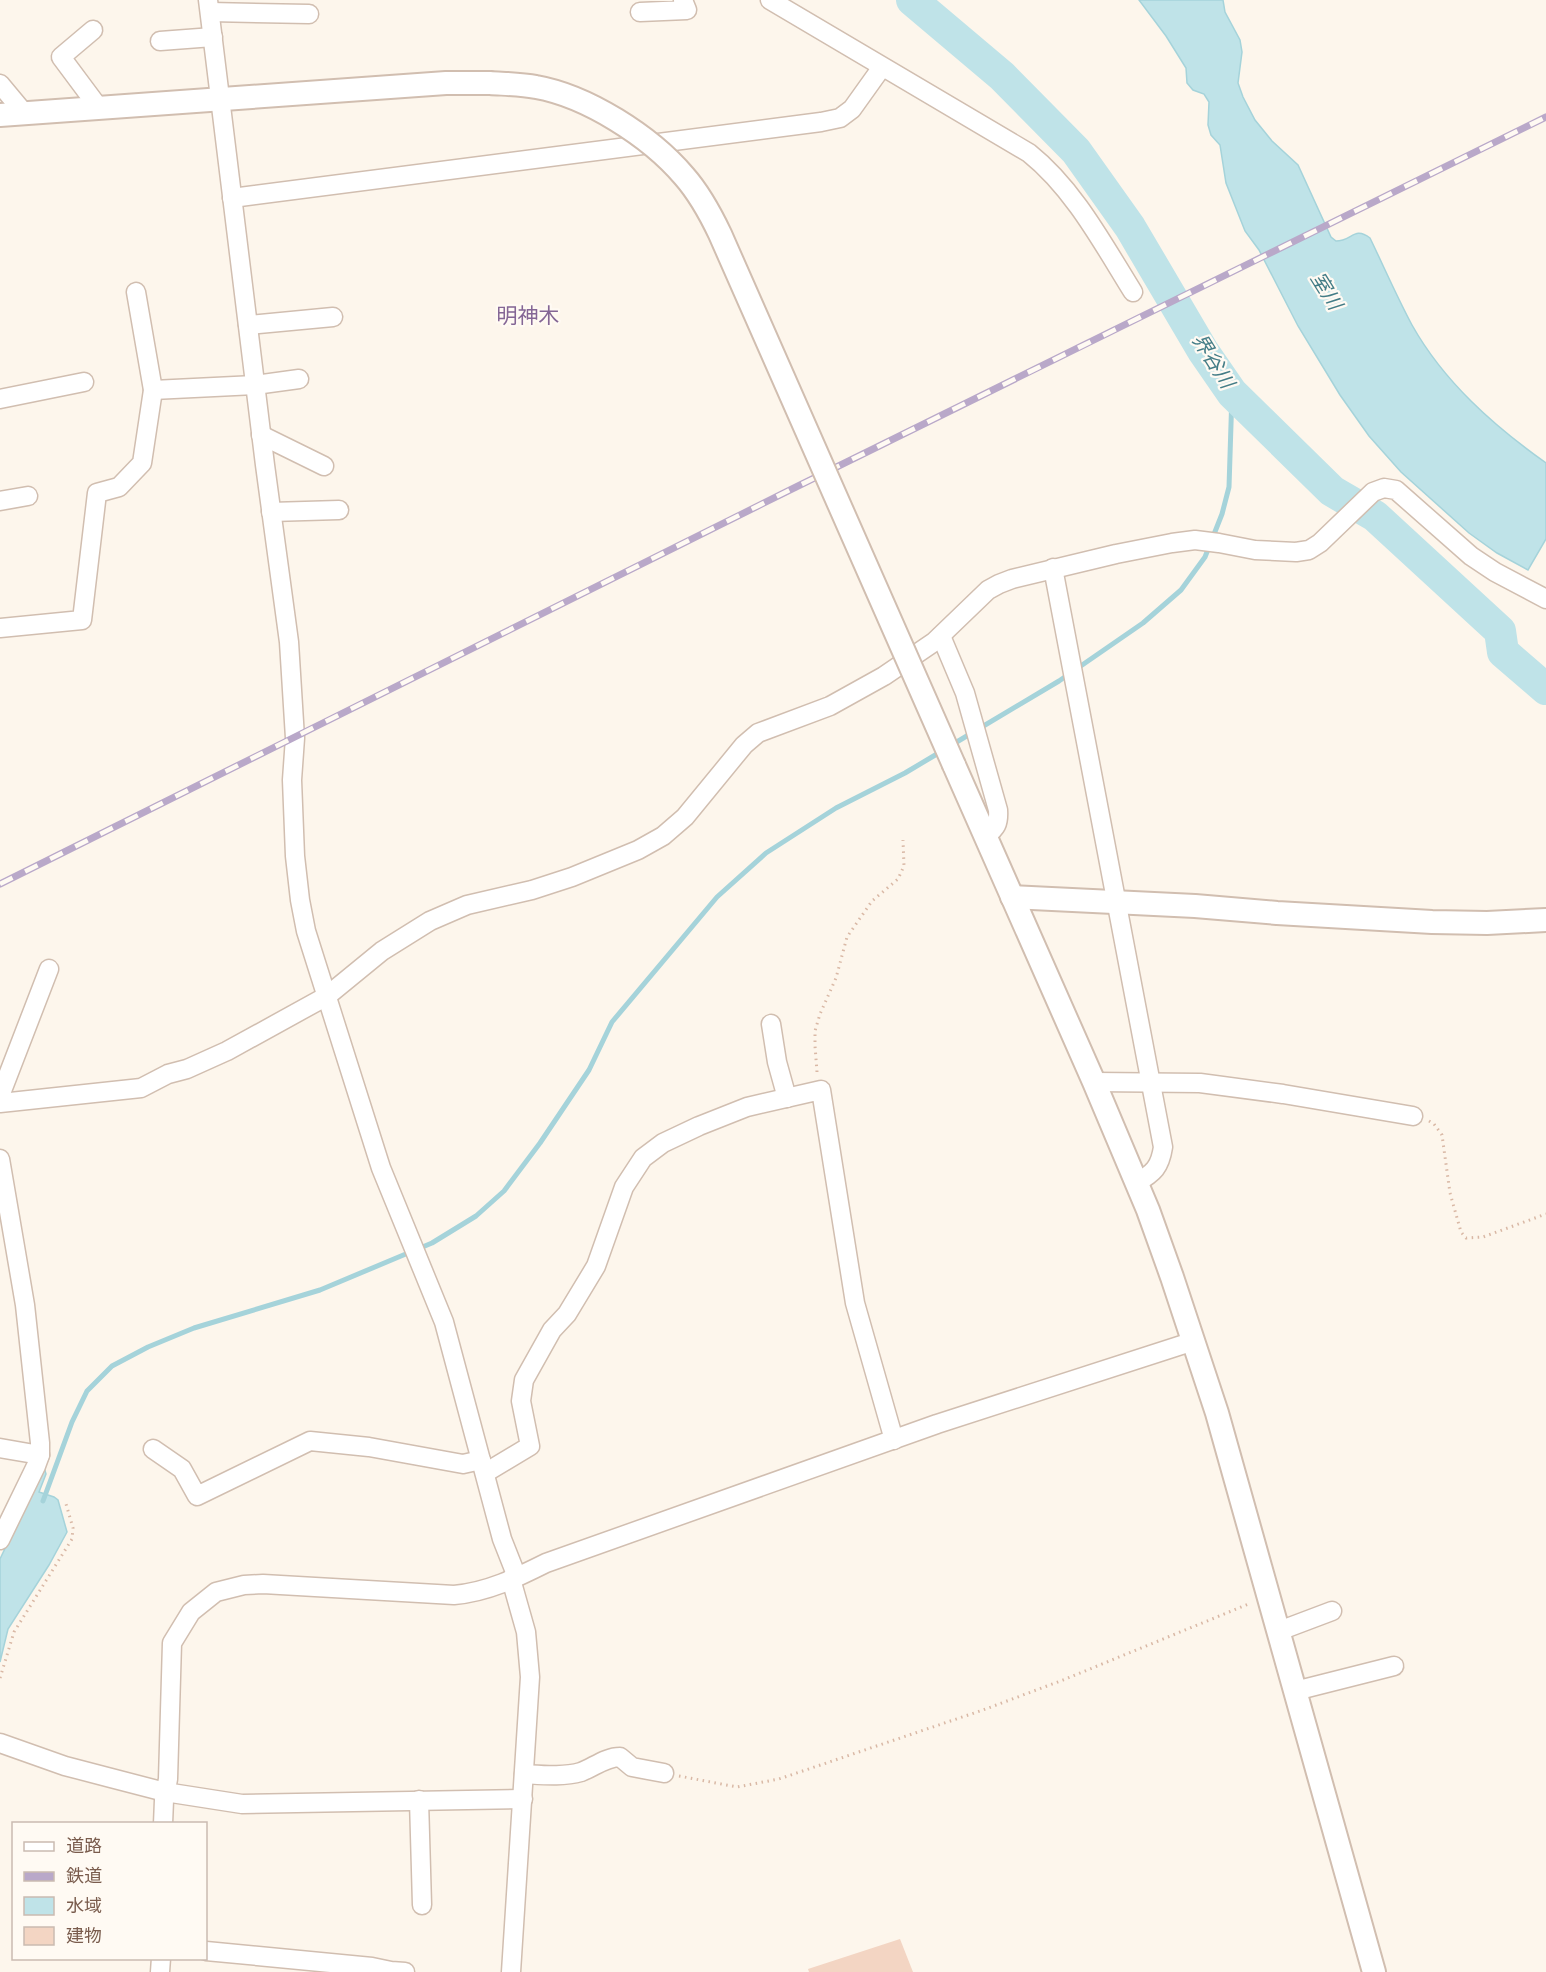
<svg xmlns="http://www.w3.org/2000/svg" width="1546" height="1972" font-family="Signika,'Noto Sans JP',sans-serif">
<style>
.water{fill:#bfe3e8;stroke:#a5d3da;stroke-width:1.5}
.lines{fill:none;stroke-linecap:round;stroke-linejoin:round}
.stream{stroke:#a5d3da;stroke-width:5}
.river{stroke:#bfe3e8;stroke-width:32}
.building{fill:#f3d5c3}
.minor-casing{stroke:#d1beb0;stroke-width:21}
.tertiary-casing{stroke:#d1beb0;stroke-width:26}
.path{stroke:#d9b8a5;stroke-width:3;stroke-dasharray:1.5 4.5;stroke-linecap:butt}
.minor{stroke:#fff;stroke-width:18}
.tertiary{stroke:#fff;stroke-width:22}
.rail-casing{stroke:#b9a8c9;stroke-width:7}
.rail{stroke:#fffaf3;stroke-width:4.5;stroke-dasharray:14;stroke-linecap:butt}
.tertiary-bridge-casing{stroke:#d1beb0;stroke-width:26;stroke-linecap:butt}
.tertiary-bridge{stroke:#fff;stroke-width:22}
.labels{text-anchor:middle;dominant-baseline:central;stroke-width:4.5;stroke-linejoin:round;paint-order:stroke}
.water-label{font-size:20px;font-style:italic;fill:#437c86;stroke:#fffaf3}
.quarter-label{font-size:21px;fill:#846695;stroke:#fffaf3}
</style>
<rect width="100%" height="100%" fill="#fdf6ec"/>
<g class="water">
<path d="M1139,0H1223L1225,12L1240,40L1242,52L1238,83L1243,97L1255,120L1272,141L1298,165L1331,237L1336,241C1352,241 1354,226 1370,238C1384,267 1397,297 1412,325C1444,382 1494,426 1546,463V539L1528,570L1497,553L1469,533L1401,472L1369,436L1340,395L1298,326L1259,250L1245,231L1226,183L1220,145L1211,135L1208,125L1209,102L1204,94L1193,90L1187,83L1186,68L1166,36Z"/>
<path d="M44,1467L46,1474L39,1492L54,1497L58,1500L67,1532L49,1565L8,1629L0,1662V1559Z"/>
</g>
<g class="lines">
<g class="stream">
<path d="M950,746L1059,681L1143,623L1181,590L1205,557L1222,514L1229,487L1232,393"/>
<path d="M43,1501L72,1422L87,1391L112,1366L148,1347L194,1328L320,1290L401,1256L432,1243L476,1216L504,1191L540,1143L589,1070L612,1022L717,897L766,853L836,808L905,773L942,751"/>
</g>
<path class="river" d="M912,0L1002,76L1076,151L1130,227L1203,351L1232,393L1332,491L1375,516L1500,631L1503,652L1546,689"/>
</g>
<path class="building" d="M900,1939L913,1972H809L808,1969Z"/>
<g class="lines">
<defs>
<g id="minor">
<path d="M208,0L265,465L289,642L295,738L292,780L295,856L300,900L306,931L381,1168L444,1322L502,1539L517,1577"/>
<path d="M770,0L1029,153C1074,189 1103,244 1133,292"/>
<path d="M210,12L309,14"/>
<path d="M640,12L687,10L683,0"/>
<path d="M93,30L61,57L99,108"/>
<path d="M160,41L213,37"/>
<path d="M0,84L25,114"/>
<path d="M232,198L821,122L840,118L852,109L882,67"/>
<path d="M248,325L333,317"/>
<path d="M153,390L255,385L299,379"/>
<path d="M0,399L84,382"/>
<path d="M261,435L324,466"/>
<path d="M0,501L28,496"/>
<path d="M271,512L339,510"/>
<path d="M1053,568L1163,1147C1160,1167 1154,1173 1136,1183"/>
<path d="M0,628L82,620L97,493L119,487L142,463L153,390L136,292"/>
<path d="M941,636L965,693L998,810C999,824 996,828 986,836"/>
<path d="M771,1024L777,1062L787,1098"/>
<path d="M1094,1082L1200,1083L1283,1094L1413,1116"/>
<path d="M0,1096L49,969"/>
<path d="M0,1103L141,1088L168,1074L187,1069L227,1051L327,996L382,951L430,921L467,905L532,890L572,877L638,850L663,836L685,817L744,745L758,733L830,706L884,676L934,642L988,590L999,584L1012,579L1116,554L1172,543L1195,540L1219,543L1255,550L1296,552L1309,550L1320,543L1373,492L1384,488L1396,490L1471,556L1495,572L1546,599"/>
<path d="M0,1159L25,1305L40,1443V1455L36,1466L0,1540"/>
<path d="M0,1448L40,1455"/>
<path d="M153,1449L182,1469L197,1496L310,1441L369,1447L463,1464L481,1460"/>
<path d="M485,1473L530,1446L521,1401L524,1380L552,1330L567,1314L596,1266L624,1187L643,1158L663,1143L699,1126L747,1107L821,1090L855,1303L894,1440"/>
<path d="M1279,1631L1332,1611"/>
<path d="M1295,1691L1394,1666"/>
<path d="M0,1743L65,1766L111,1778L165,1792L242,1804L523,1799"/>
<path d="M524,1774C543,1775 563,1777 581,1772C594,1767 606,1757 620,1757L632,1767L664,1773"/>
<path d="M419,1800L422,1905"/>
<path d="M163,1824L164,1800L168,1779L172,1643L191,1612L216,1592L244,1585L263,1584L454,1595C488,1592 516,1578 546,1563L937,1424L1194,1341"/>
<path d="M206,1951L372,1967L391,1971L405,1972"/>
<path d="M160,1972L161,1958"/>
<path d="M511,1972L530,1677L526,1632L511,1579"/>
</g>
<g id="tertiary">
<path d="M0,115L446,83H490"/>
<path d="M954,765L1094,1082L1148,1210L1172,1277L1217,1413L1374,1972"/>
<path d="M1012,897L1195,906L1277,913L1432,922L1487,923L1546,920"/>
</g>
</defs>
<use href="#minor" class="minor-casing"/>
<use href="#tertiary" class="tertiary-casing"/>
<g class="path">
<path d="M817,1072L815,1046V1031L820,1014L836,978L847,937L872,901L898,879L904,866L903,840"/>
<path d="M1429,1121L1434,1124L1442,1135L1450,1193L1461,1232L1466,1238L1483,1237L1546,1214"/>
<path d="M0,1678L14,1632L72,1539L73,1528L66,1504"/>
<path d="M679,1776L737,1787L779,1779L983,1710L1063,1680L1251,1603"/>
</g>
<use href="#minor" class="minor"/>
<use href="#tertiary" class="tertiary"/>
<defs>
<path id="rail" d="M0,884L796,487L1546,117"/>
</defs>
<use href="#rail" class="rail-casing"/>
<use href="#rail" class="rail"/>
<defs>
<path id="tertiary-bridge" d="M490,83C505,84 521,84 536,87C587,96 650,136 684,176C699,193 710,213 720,234L954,765"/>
</defs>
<use href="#tertiary-bridge" class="tertiary-bridge-casing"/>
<use href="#tertiary-bridge" class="tertiary-bridge"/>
</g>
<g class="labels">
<g class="water-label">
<text transform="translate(1326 291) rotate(58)">室川</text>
<text transform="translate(1213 361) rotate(58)">界谷川</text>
</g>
<g class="quarter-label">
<text x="528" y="316">明神木</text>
</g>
</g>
<rect x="12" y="1822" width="195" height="138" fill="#fffaf3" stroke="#cabbb1" stroke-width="1.5"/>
<rect x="24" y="1842" width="30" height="9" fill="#ffffff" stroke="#cabbb1" stroke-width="1.5"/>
<text x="66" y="1852" font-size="18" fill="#7a5c4d">道路</text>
<rect x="24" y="1872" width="30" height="9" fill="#b9a8c9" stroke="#cabbb1" stroke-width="1.5"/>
<text x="66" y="1882" font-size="18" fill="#7a5c4d">鉄道</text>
<rect x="24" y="1897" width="30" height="18" fill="#bfe3e8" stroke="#cabbb1" stroke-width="1.5"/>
<text x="66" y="1912" font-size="18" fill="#7a5c4d">水域</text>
<rect x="24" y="1927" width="30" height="18" fill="#f3d5c3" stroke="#cabbb1" stroke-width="1.5"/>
<text x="66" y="1942" font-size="18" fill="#7a5c4d">建物</text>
</svg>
